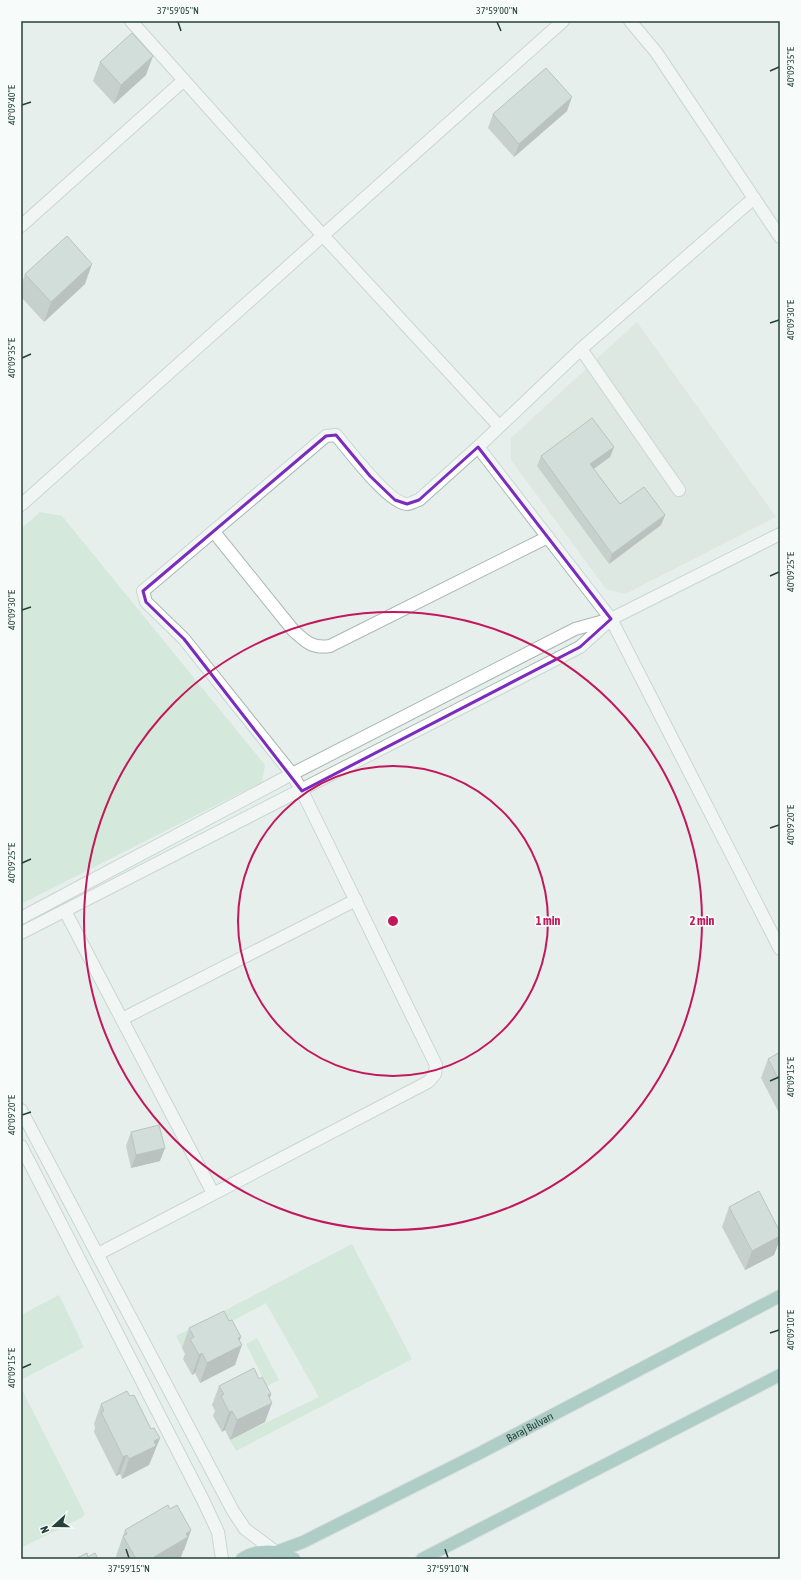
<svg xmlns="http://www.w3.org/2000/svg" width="801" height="1580" font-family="'Asap Condensed',sans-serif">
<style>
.built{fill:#d4dfda}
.green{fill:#bfe0c8}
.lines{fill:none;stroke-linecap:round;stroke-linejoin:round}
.minor-casing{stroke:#a8b8b2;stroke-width:14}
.major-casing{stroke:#c2cac8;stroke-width:14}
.minor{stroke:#fff;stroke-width:12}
.major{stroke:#6aa596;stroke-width:12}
.wall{fill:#a1aea9}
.shaded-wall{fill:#838d89}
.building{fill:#bbcac4;stroke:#838d89}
.marked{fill:none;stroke:#7b2cbf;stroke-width:3;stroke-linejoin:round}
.ticks{fill:none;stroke:#24423a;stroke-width:1.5}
.ring{fill:none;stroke:#c2185b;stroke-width:2}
.labels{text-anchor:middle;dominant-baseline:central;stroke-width:3.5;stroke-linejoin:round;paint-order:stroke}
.street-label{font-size:11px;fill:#24423a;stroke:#f7fbf9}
.centre{fill:#c2185b;stroke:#f7fbf9;stroke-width:2}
.ring-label{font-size:12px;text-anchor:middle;font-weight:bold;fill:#c2185b;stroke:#f7fbf9;stroke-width:3.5;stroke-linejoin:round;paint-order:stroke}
.neatline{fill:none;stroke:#24423a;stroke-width:1.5}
.ticks-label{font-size:10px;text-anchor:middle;fill:#24423a}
</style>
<rect width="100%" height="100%" fill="#e6efeb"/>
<path class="built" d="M637,322L776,517L625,594L606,589L511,460V438Z"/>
<g class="green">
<path d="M40,512L62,516L265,765L262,782L21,904V529Z"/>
<path d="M352,1244L412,1359L236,1451L230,1440L319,1397L266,1303L182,1348L176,1336Z"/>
<path d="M59,1295L84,1347L21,1380V1315Z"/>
<path d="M257,1338L279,1380L267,1386L246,1344Z"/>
<path d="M21,1388L85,1514L81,1518L21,1548Z"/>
</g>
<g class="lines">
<defs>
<g id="minor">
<path d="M131,21L317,229L499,426"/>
<path d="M630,21L656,52L780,237"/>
<path d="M21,226L184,80"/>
<path d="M581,349L679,490"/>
<path d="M478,447L611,619L780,949"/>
<path d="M21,505L563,21"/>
<path d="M214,532L293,630C305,641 312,649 330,646L548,537"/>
<path d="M611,619L780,534"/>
<path d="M65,911L213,1193"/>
<path d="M21,918L292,774L575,629L611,619L580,647L21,933"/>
<path d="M122,1019L356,900"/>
<path d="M21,1110L233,1511L245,1529L276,1552"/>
<path d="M21,1146L203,1500L218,1532L222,1559"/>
<path d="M98,1254L428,1082L435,1074L436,1065L302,791L292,774L184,639L146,602L143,591L326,436L336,435C348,449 389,504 407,504C410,504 415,501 419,500L478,447L581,349L754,198"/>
</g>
<g id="major">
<path id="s1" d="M276,1552L303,1542L478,1454L780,1296"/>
<path d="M242,1559C256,1549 280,1549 294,1559"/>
<path d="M422,1559L780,1375"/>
</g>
</defs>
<use href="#minor" class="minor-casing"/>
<use href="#major" class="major-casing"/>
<use href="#minor" class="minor"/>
<use href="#major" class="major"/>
</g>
<g class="wall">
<path d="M100,62L146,75L114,104L93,81Z"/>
<path d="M567,111L514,157L488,128L493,114Z"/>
<path d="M25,274L85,284L44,322L21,297V286Z"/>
<path d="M614,447L610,457L594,469L620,504L665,515L661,525L609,564L537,466L541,456Z"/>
<path d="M780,1052V1115L761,1078L768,1059Z"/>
<path d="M131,1132L160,1161L131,1168L126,1146Z"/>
<path d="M729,1207L780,1232V1239L774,1255L745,1270L722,1227Z"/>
<path d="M229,1321L240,1340L235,1365L200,1383L195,1373L192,1375L183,1359L185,1354L182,1348L189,1328Z"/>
<path d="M259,1379L271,1394L270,1398L265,1422L230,1440L225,1430L222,1432L213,1416L215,1411L212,1405L219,1386Z"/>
<path d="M130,1396L151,1429L160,1438L149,1465L122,1479L120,1474L116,1476L94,1432L95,1427L94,1424L101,1404Z"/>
<path d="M170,1509L191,1530L184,1550L183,1551L181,1557L178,1559H117L116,1556L125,1530Z"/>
</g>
<g class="shaded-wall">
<path d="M153,56L146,75L114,104L121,85Z"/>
<path d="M572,97L567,111L514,157L519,144Z"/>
<path d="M92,264L85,284L44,322L51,302Z"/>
<path d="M614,447L610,457L586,474L590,464Z"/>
<path d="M665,515L661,525L609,564L612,554Z"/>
<path d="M165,1148L160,1161L131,1168L136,1155Z"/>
<path d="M780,1236V1239L774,1255L745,1270L752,1251Z"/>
<path d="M241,1337L237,1348L242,1345L235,1365L200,1383L207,1363L238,1338Z"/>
<path d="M202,1353L195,1373L192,1375L199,1355Z"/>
<path d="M271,1394L267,1405L272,1403L265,1422L230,1440L237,1420L268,1395Z"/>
<path d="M232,1411L225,1430L222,1432L229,1412Z"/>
<path d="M160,1438L149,1465L122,1479L129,1459L154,1441Z"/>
<path d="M127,1455L120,1474L116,1476L123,1457Z"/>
<path d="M191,1530L184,1550L183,1551L181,1557L178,1559H154V1557L186,1534Z"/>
</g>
<g class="building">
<path d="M132,33L153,56L121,85L100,62Z"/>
<path d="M546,68L572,97L519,144L493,114Z"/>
<path d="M67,236L92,264L51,302L25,274Z"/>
<path d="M592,418L614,447L590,464L620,504L644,487L665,515L612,554L541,456Z"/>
<path d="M780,1052V1082L768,1059Z"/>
<path d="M159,1125L165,1148L136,1155L131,1132Z"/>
<path d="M759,1191L780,1232V1236L752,1251L729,1207Z"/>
<path d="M224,1311L229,1321L232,1320L241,1337L238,1338L242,1345L207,1363L202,1353L199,1355L190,1339L194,1337L189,1328Z"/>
<path d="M254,1368L259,1379L262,1377L271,1394L268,1395L272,1403L237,1420L232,1411L229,1412L221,1396L224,1394L219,1386Z"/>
<path d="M127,1391L130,1396L134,1395L151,1429L154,1428L160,1438L154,1441L156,1446L129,1459L127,1455L123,1457L101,1412L104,1411L101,1404Z"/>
<path d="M168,1505L170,1509L177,1505L191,1530L186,1534L188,1537L154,1557L156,1559H136L123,1536L127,1534L125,1530Z"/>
<path d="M87,1553L88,1557L95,1553L98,1559H75Z"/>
</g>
<path d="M0 0H801V1580H0ZM336,435L370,476L395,500L407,504L419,500L478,447L611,619L580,647L302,791L184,639L146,602L143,591L326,436Z" fill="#e6efeb" fill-opacity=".55" fill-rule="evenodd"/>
<path class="marked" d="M336,435L370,476L395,500L407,504L419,500L478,447L611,619L580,647L302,791L184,639L146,602L143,591L326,436Z"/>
<path class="ticks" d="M178,22L181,31M497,22L501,31M770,71L779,67M22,105L31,102M770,323L779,320M22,358L31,354M770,576L779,572M22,610L31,607M770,828L779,825M22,863L31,859M770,1081L779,1077M22,1115L31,1112M770,1333L779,1330M22,1368L31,1364M126,1549L129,1558M445,1549L448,1558"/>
<g class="ring">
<circle cx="393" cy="921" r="155"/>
<circle cx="393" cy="921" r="309"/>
</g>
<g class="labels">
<g class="street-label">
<text stroke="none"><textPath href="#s1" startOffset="283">Baraj Bulvarı</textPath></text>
</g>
</g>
<circle cx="393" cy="921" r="6" class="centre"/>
<g class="ring-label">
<text x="548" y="925">1 min</text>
<text x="702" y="925">2 min</text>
</g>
<rect width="801" height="1580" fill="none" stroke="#f7fbf9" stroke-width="44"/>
<g transform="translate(54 1526) rotate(249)" stroke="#f7fbf9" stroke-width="3" paint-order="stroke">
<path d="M0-3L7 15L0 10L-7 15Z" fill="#24423a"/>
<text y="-6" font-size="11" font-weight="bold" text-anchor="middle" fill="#24423a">N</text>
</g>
<rect x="22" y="22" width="757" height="1536" class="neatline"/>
<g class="ticks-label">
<text x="178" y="14">37°59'05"N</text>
<text x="497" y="14">37°59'00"N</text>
<text transform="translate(790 67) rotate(-90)" y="4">40°09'35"E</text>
<text transform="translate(11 105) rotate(-90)" y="4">40°09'40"E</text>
<text transform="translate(790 320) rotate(-90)" y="4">40°09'30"E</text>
<text transform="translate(11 358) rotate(-90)" y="4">40°09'35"E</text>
<text transform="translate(790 572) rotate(-90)" y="4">40°09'25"E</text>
<text transform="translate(11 610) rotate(-90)" y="4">40°09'30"E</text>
<text transform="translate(790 825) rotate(-90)" y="4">40°09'20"E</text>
<text transform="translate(11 863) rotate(-90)" y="4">40°09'25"E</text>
<text transform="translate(790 1077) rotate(-90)" y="4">40°09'15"E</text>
<text transform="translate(11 1115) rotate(-90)" y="4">40°09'20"E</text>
<text transform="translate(790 1330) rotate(-90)" y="4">40°09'10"E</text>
<text transform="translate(11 1368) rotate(-90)" y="4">40°09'15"E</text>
<text x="129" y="1572">37°59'15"N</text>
<text x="448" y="1572">37°59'10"N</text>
</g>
</svg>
